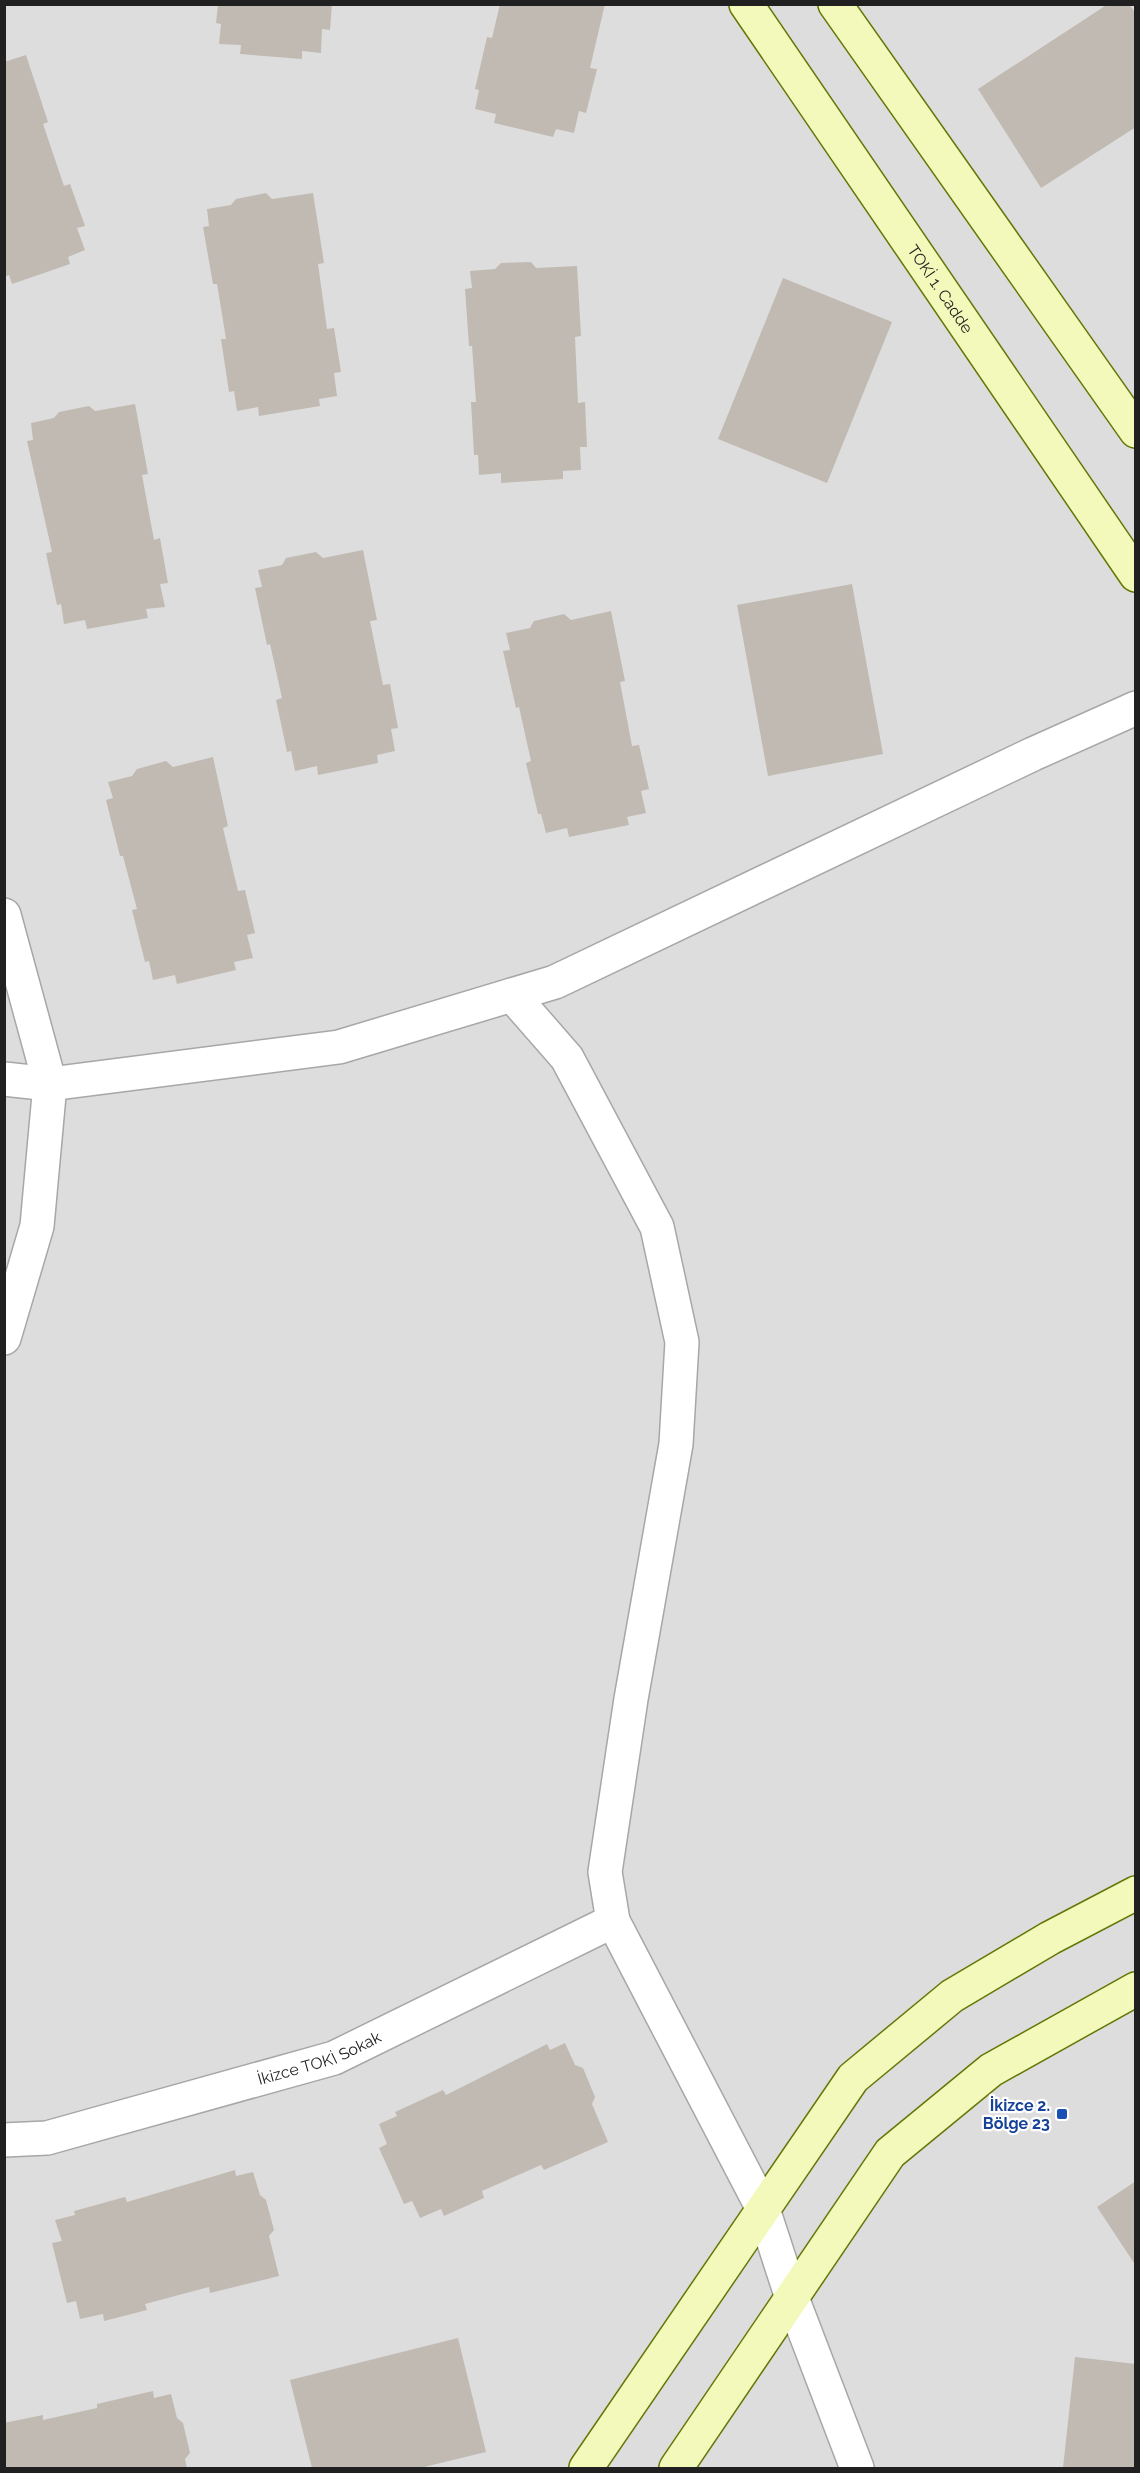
<svg xmlns="http://www.w3.org/2000/svg" width="1140" height="2473" font-family="Raleway,sans-serif">
<style>
.residential{fill:#dedddd}
.building{fill:#c1bab2}
.lines{fill:none;stroke-linecap:round;stroke-linejoin:round}
.minor-casing{stroke:#a7a7a7;stroke-width:36}
.tertiary-casing{stroke:#a7a7a7;stroke-width:36}
.secondary-casing{stroke:#647706;stroke-width:36}
.minor{stroke:#fff;stroke-width:33}
.tertiary{stroke:#fff;stroke-width:33}
.secondary{stroke:#f2f9bb;stroke-width:33}
.transit-dot{fill:#1a4fb4;stroke:#fff;stroke-width:2}
.labels{text-anchor:middle;dominant-baseline:central;stroke-width:4.5;stroke-linejoin:round;paint-order:stroke}
.street-label{font-size:16px;fill:#202020;stroke:#fff}
.transit-label{font-size:16px;font-weight:bold;fill:#164399;stroke:#fff;text-anchor:end}
</style>
<rect width="100%" height="100%" fill="#f0ede6"/>
<rect class="residential" x="5" y="5" width="1130" height="2463"/>
<g class="building">
<path d="M218,4H332L330,30L322,29L321,53L302,51V59L240,54L241,45L219,44L221,24L216,23Z"/>
<path d="M500,4H605L590,68L597,69L586,113L579,111L574,133L556,129L553,137L494,123L496,114L475,109L479,90L475,89L487,37L492,38Z"/>
<path d="M1108,4H1129L1136,14V127L1041,188L978,89Z"/>
<path d="M26,55L48,122L43,124L64,186L70,184L85,226L77,228L85,250L68,257L70,264L12,284L9,275L4,277V62Z"/>
<path d="M266,193L272,199L313,193L324,263L318,264L327,329L334,328L341,372L334,373L337,396L319,399L320,406L259,416L258,407L237,411L234,391L229,392L221,339H226L217,284H213L203,227L209,226L207,209L231,205L236,199Z"/>
<path d="M531,262L536,268L577,266L581,336L575,337L578,403L585,402L587,447H580L581,470L563,471V479L501,483V473L479,475L478,455H474L471,402H476L472,346H469L465,289L472,288L470,271L495,269L501,263Z"/>
<path d="M783,278L892,322L827,483L718,439Z"/>
<path d="M135,404L148,474L142,475L154,540L160,538L168,583L160,584L165,607L146,609L148,618L87,629L85,620L64,624L61,604L57,605L46,553L52,552L27,441L33,440L31,423L54,418L59,412L89,406L95,411Z"/>
<path d="M363,550L377,620L370,621L383,685L390,684L398,728L391,729L395,751L377,755L378,763L318,775L317,766L295,771L291,751L287,752L276,700L282,698L270,644L267,645L255,588L262,587L258,570L282,565L286,558L316,552L323,558Z"/>
<path d="M852,584L883,754L768,776L737,605Z"/>
<path d="M611,611L625,681L620,682L632,746L639,745L649,789L641,791L646,813L627,817L629,825L569,837L567,828L546,833L541,814H538L526,763L531,761L519,707L516,708L503,651L510,650L506,633L530,628L534,621L564,614L571,620Z"/>
<path d="M213,757L228,826L223,828L238,891L245,890L255,933L247,935L253,958L234,962L236,970L177,984L175,975L153,980L149,961L145,962L132,910L137,909L123,856H120L106,800L113,798L108,782L132,776L137,769L166,761L173,767Z"/>
<path d="M565,2043L575,2065L583,2068L595,2097L592,2104L608,2142L544,2170L541,2165L482,2191L484,2198L444,2216L441,2209L420,2218L412,2201L404,2204L379,2148L387,2144L379,2124L397,2116L395,2112L443,2090L446,2095L547,2044L550,2050Z"/>
<path d="M235,2170L236,2176L253,2172L260,2195L266,2200L274,2230L269,2236L279,2276L210,2293L209,2287L145,2304L147,2310L104,2321L103,2314L80,2319L76,2301L67,2303L52,2243L62,2241L55,2220L75,2215L74,2211L125,2197L127,2202Z"/>
<path d="M1136,2181V2266L1097,2207Z"/>
<path d="M458,2338L486,2452L420,2468H312L290,2380Z"/>
<path d="M1075,2357L1136,2364V2468H1063Z"/>
<path d="M153,2391L154,2398L171,2394L177,2418L183,2423L190,2453L185,2459L187,2468H4V2423L43,2415V2420L97,2408V2404Z"/>
</g>
<g class="lines">
<defs>
<g id="minor">
<path d="M4,915L50,1084L37,1226L4,1338"/>
<path d="M512,995L567,1058L657,1227L682,1342L676,1444L631,1699L605,1872L613,1921L763,2209L792,2298L857,2468"/>
<path id="s1" d="M4,2140L47,2138L334,2058L613,1921"/>
</g>
<path id="tertiary" d="M4,1079L50,1084L339,1047L555,982L1033,754L1136,708"/>
<g id="secondary">
<path id="s2" d="M746,4L1136,575"/>
<path d="M835,4L1136,431"/>
<path d="M586,2468L853,2078L952,1996L1050,1938L1136,1893"/>
<path d="M676,2468L890,2153L991,2070L1136,1989"/>
</g>
</defs>
<use href="#minor" class="minor-casing"/>
<use href="#tertiary" class="tertiary-casing"/>
<use href="#secondary" class="secondary-casing"/>
<use href="#minor" class="minor"/>
<use href="#tertiary" class="tertiary"/>
<use href="#secondary" class="secondary"/>
</g>
<rect class="transit-dot" x="1056" y="2108" width="12" height="12" rx="3"/>
<g class="labels">
<g class="street-label">
<text stroke="none"><textPath href="#s2" startOffset="345">TOKİ 1. Cadde</textPath></text>
<text stroke="none"><textPath href="#s1" startOffset="327">İkizce TOKİ Sokak</textPath></text>
</g>
<g class="transit-label">
<text x="1050" y="2105">İkizce 2.<tspan x="1050" dy="18">Bölge 23</tspan></text>
</g>
</g>
<rect width="1140" height="2473" fill="none" stroke="#202020" stroke-width="12"/>
</svg>
